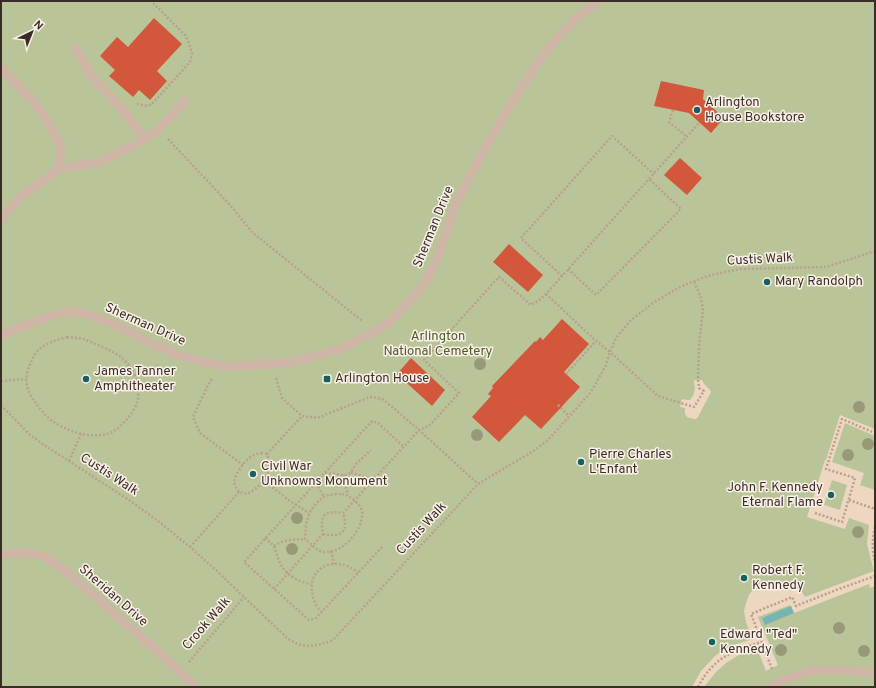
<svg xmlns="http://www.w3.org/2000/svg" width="876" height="688" font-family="Overpass,sans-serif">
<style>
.green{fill:#b9c599}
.plaza{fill:#eed7c0;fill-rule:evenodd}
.water{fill:#77b5b3}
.building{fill:#d2573b}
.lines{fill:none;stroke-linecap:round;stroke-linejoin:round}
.path{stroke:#ba9f8f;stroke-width:2.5;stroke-dasharray:2 2;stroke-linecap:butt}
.service{stroke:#ceb5a5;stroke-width:9}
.tree{fill:#979979}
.poi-dot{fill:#185f5f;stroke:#fbf1e8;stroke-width:1.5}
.labels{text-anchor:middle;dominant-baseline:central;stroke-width:3;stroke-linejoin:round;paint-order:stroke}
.poi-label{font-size:13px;fill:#392c27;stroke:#fbf1e8;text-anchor:start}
.street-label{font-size:13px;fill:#392c27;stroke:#fbf1e8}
.park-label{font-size:13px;fill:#4b5a28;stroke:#fbf1e8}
</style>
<rect width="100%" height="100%" fill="#f4e7db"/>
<rect class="green" x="1" y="1" width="874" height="686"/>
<g class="plaza">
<path d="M694,380H702L704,384L710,390L711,392L698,417L696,419H694L687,417L685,414V408L680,407L682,399L687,400H690L693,396L695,389Z"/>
<path d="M840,415L875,429V436L845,423L832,462L864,473L860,485L875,490V586L870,588L869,584L794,613L790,605L758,617L778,665L766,671L757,648L739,655L726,663L716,672L704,687H692L701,671L715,656L730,646L753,639L746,622L744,611L746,603L749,595L751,592L758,586L771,581L782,582L791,584L796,587L802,592L805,597L874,571L871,560L867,544L869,525L849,518L845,529L807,517L825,460H826ZM832,480L847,485L840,510L824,505Z"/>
</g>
<path class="water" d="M791,606L794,613L765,625L762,618Z"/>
<g class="building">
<path d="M154,18L182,44L157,71L167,81L150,100L139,90L133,97L109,76L115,70L100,56L117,37L128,47Z"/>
<path d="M661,81L704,90L703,99L724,118L711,133L689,113L654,106Z"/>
<path d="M680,158L702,178L687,195L664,175Z"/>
<path d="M509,244L543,275L528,292L493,262Z"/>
<path d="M562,319L589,344L564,372L580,387L541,429L525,415L499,442L472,417L491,396L488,394L493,388L492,386L535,341L536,342L540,337L543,340Z"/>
<path d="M411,358L445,390L432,406L397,374Z"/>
</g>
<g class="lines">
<g class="path">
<path d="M137,104L147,106L152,104L190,62L192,54L189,43L185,35L151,1"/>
<path d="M673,110L669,122L687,137"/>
<path d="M168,139L231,206L252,232L362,321"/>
<path d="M568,269L596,295L681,209L649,179"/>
<path d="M562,276L521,238L612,136L654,174"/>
<path d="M546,294L596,341L610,352L658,396L694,407L704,391L699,388L698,380L699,346L703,310L701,298L694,281"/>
<path d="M67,337L78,338L84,339C95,344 114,351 122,358C133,367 140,385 138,399C136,411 125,422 117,429C100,442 70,433 54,422C46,417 40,409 35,402C32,398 28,392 27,386C25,378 28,369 31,362C32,360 33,357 35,354C42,344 56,340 67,337Z"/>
<path d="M566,374L596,341"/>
<path d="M135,375L154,368L158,365"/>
<path d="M276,378L282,398L302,416L317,418L370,397C375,397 379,398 384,400L419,430L478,484"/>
<path d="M212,379L208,385L193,417L200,433L243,465"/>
<path d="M1,381L26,379"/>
<path d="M1,405L29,434L41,443L129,500L158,521L190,547L218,572L244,597L288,639C305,649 315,647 333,640L478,484L535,450L548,440L591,392L606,365L610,352L616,338L630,321L653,303L678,288L694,281L711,275L740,269L826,267L875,251"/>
<path d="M558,405L569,416"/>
<path d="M261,453L267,454C274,470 262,487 247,494L239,492C237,489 235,486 234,483C234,475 245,460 252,456C255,454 258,454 261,453Z"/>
<path d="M267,454L302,416"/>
<path d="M69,461L81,434"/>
<path d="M351,472L370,479L372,481"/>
<path d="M325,473L344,475L349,474L351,472L356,464L371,450"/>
<path d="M344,475V482L348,495"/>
<path d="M263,480L290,501L309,513"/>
<path d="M315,484L319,488L324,497"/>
<path d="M342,494C348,495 350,497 355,501C358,504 361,507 362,511C365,530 339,558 320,551C314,548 310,543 305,539C306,526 306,514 316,504C319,501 322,497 326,496C331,494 337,494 342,494Z"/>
<path d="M849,500L875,509"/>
<path d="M815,513L842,522L855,478L826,469L842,419L875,433"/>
<path d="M875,527C872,540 872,550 875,563"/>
<path d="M323,534C342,538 349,531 343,513"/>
<path d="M265,538L274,546C283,539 295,540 305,539"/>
<path d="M274,546C279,561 281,571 296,579C301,582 306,583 311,584"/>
<path d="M190,547L239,492"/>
<path d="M382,547L316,618L309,620L244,562L372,421L378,423L404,447"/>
<path d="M331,551L334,564"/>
<path d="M274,589L323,534C320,515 323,510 343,513L419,430L429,426L459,393L424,360L496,280L499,277L531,305L538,301L546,294L699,123"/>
<path d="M322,612C317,608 314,602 313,596C305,566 338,554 358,573"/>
<path d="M189,662L244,597"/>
<path d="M772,669L751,614L792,597L796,606L836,590L875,576"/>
<path d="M698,687C714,657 731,652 761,642"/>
</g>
<g class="service">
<path d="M76,48L91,76L122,109L145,139"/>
<path d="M1,68L35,103L49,124L61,145L59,168"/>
<path d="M1,220L19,198L43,181L59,168L99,163L145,139L159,129L185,101"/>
<path d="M1,335L58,313L72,312L86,314L112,323L150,343L181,356L221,366L260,365L293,362L340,349L374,332L392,320L424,285L436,262L456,204L482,153L514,99L546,51L575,20L598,1"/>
<path d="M1,554L30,553L46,557L56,564L87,589L176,668L195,687"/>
<path d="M770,687C785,679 802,672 820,670C838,669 857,671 875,673"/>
</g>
</g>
<g class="tree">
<circle cx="480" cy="364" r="6"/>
<circle cx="859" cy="407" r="6"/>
<circle cx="477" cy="435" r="6"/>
<circle cx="868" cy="444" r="6"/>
<circle cx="848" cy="455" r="6"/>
<circle cx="297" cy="518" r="6"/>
<circle cx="858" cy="532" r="6"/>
<circle cx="292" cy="549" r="6"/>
<circle cx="839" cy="628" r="6"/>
<circle cx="781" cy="650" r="6"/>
<circle cx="864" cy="651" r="6"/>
</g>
<g class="poi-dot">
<circle cx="697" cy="110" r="4"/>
<circle cx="767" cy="282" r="4"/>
<circle cx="86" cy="379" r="4"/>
<rect x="323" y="375" width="8" height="8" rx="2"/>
<circle cx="581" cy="462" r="4"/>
<circle cx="253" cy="474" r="4"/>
<circle cx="831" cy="495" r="4"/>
<circle cx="744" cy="578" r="4"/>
<circle cx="712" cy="642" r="4"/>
</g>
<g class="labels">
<g class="poi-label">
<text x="705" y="103">Arlington<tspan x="705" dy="15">House Bookstore</tspan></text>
<text x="775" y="282">Mary Randolph</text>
<text x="94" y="372">James Tanner<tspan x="94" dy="15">Amphitheater</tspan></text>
<text x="335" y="379">Arlington House</text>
<text x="589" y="455">Pierre Charles<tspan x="589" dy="15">L'Enfant</tspan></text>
<text x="261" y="467">Civil War<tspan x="261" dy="15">Unknowns Monument</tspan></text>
<text x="823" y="488" text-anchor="end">John F. Kennedy<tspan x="823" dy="15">Eternal Flame</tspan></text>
<text x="752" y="571">Robert F.<tspan x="752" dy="15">Kennedy</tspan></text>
<text x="720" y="635">Edward "Ted"<tspan x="720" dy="15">Kennedy</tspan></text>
</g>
<g class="street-label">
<text transform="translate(434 227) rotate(-68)">Sherman Drive</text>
<text transform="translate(760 260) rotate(-3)">Custis Walk</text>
<text transform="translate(145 325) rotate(24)">Sherman Drive</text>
<text transform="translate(109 475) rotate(33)">Custis Walk</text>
<text transform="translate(422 529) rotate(-47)">Custis Walk</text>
<text transform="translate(113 596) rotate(41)">Sheridan Drive</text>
<text transform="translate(207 624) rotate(-49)">Crook Walk</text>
</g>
<g class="park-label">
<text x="438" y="337">Arlington<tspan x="438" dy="15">National Cemetery</tspan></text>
</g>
</g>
<rect width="876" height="688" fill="none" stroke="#392c27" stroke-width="4"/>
<g transform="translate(32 32) rotate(43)" stroke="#fbf1e8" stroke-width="3" paint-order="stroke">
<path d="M0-3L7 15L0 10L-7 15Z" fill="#392c27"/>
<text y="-6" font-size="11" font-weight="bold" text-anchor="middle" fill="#392c27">N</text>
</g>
</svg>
